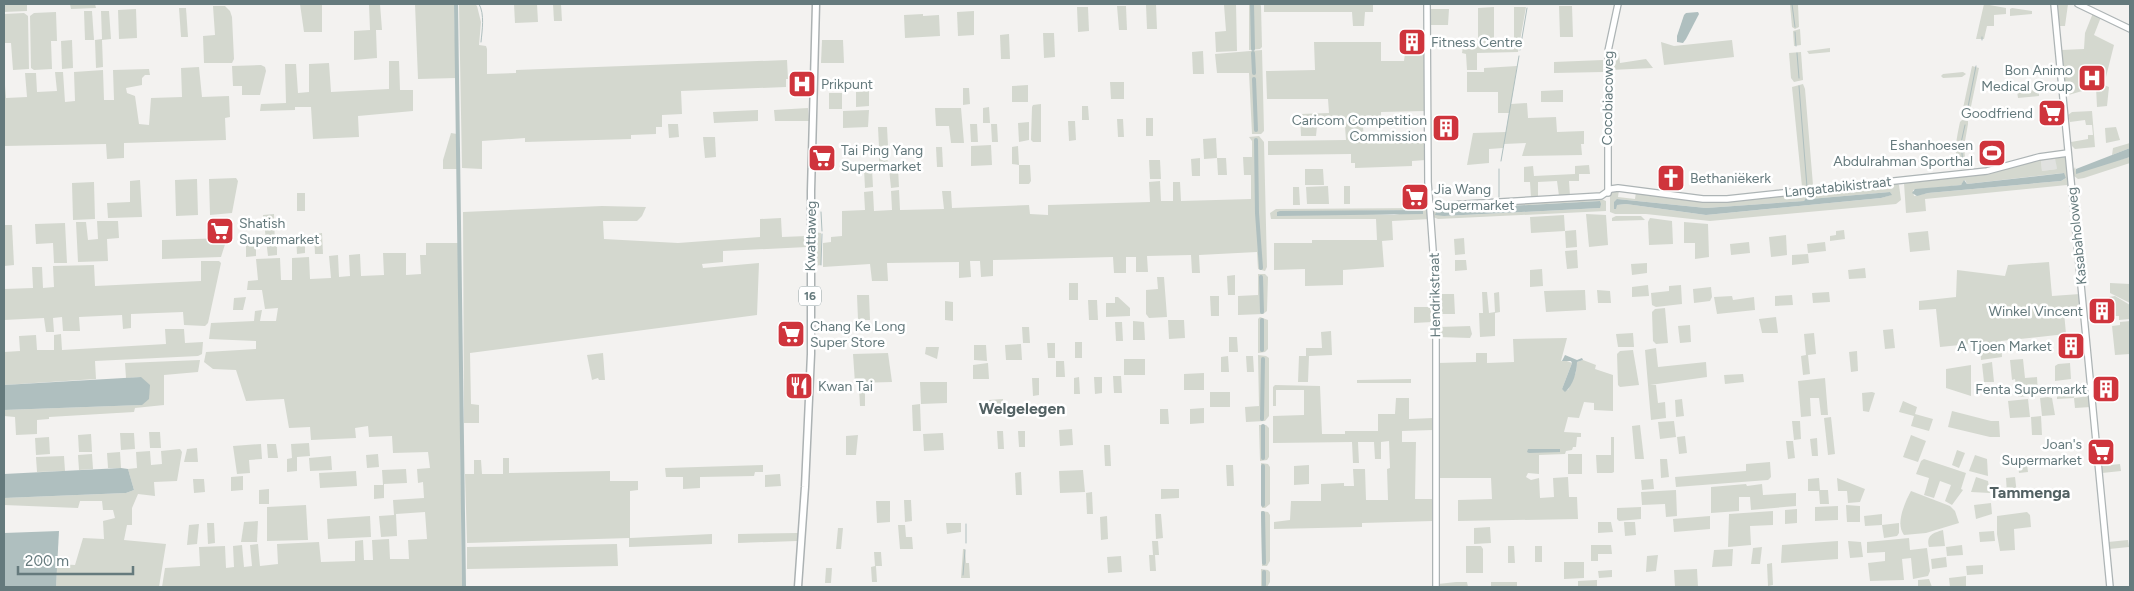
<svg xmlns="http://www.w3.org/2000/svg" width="2134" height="591" font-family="Figtree,sans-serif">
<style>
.built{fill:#e1e2e0}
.green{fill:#d4d8cf;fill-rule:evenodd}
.water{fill:#afbfbf}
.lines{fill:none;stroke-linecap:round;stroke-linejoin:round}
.stream{stroke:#afbfbf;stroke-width:1}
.canal{stroke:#afbfbf;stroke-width:4}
.secondary-casing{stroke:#adb4b5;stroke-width:8}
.primary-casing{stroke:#acb2b3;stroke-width:9}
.secondary{stroke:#fff;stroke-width:5.5}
.primary{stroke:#fff;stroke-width:6}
.labels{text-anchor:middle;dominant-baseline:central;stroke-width:5;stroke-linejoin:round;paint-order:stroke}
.shield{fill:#fff;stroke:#93a2a4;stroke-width:1}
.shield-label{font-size:12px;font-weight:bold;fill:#657a7d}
.poi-label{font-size:14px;fill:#657a7d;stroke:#fff;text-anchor:start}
.street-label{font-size:14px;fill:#657a7d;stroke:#fff}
.quarter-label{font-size:16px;font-weight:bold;fill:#526163;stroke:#fff}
</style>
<rect width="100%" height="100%" fill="#f3f2f0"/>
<path class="built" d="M2056,158L2057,169L2042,171L2041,161Z"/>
<g class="green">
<path d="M4,4H27V11L4,12Z"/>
<path d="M70,4H95L96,8L71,9Z"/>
<path d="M300,4H322V32H304Z"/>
<path d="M369,4H380L382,30H376L377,58L354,60V31L370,30Z"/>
<path d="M415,4H454L456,78L418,79Z"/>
<path d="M459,4H475L477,6L481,22L479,45L486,46L487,49V74L516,73V70L787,60L788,79H786V87L681,91L682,114L662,115V127H656V134L631,135V139L525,142V138L482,141V169L462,168Z"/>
<path d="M514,4H537L538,22L515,23Z"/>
<path d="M553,4H561L562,21H554Z"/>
<path d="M1156,4L1157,29H1147L1146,5Z"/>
<path d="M1236,4L1237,51L1216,52L1215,32L1226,31L1224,5Z"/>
<path d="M1249,4H1260L1261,6L1262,47L1260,49L1249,50Z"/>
<path d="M1264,4H1373V12H1365L1364,26H1353L1352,12H1264Z"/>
<path d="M1790,4H1798L1799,27L1795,29L1792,27Z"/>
<path d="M1984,4L2006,8V14L1994,15V26H1987L1984,39H1976Z"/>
<path d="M2056,4H2068L2065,26H2059Z"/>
<path d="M213,6H225L230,11L232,17L234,59L232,63H204L203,36L215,35Z"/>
<path d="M1117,6H1126L1127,30H1119Z"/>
<path d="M1559,6H1572L1573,37H1560Z"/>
<path d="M1077,7H1088L1089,31L1078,32Z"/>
<path d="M1494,7V39L1514,38V7H1526L1518,52L1477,53V70H1467L1466,54L1462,53L1464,40L1478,39V8Z"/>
<path d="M179,8H186L188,37H181Z"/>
<path d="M2012,8L2032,11V14L2010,16V9Z"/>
<path d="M136,9L137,38L119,39L118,10Z"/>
<path d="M1430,9H1449L1448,25H1428Z"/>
<path d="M84,11H92L94,40H85Z"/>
<path d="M101,11H109L111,39L102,40L103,67L96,68L95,40L102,39Z"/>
<path d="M974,11V35L958,36L957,12Z"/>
<path d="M56,12L57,41H51L52,69L34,70L31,68L30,16L34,13Z"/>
<path d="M24,13L28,16L29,69L13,70L11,43H4V14Z"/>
<path d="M2093,13L2101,17L2094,35L2114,45L2104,85L2109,87L2107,106L2097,107L2096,87L2065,96L2061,50L2084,49L2085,33Z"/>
<path d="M923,14V16L939,15L940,36L905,38L904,15Z"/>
<path d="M1800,29L1801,45L1794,46L1793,31Z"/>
<path d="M1043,33H1054L1055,57L1044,58Z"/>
<path d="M1009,34L1010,59H1001L1000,35Z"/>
<path d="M72,40L73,68L62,69L61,41Z"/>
<path d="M822,40H843L844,63H821Z"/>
<path d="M1732,40L1734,57L1664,65L1661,42L1674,46Z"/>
<path d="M1314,42H1381V61H1404L1405,53L1412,54L1413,50L1425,52V111L1381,112V125L1363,126L1364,140L1425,139L1426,160L1412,161V166L1355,168V163H1351V154L1268,155V141L1346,140L1345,126H1317L1316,136H1301L1300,114L1329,113L1328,99H1267L1266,71L1315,70Z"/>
<path d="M1830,48V52L1809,54L1807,51Z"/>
<path d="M1262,50L1264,131L1261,134H1252L1249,73H1217L1215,54Z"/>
<path d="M1203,51L1204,74H1193L1192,52Z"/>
<path d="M1801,52L1803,80L1794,82L1791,78L1789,53Z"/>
<path d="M1619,53L1620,63L1646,59L1653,68L1611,70L1612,54Z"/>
<path d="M1603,60V72L1554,73V62Z"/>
<path d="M389,61H399L400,90H413V111L358,116L359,137L313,139L311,107H295V110L260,111L261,104L286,103L285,64H296L298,93L309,92V64L329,63L331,92L389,89Z"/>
<path d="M261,65L265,67L266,71L260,95H242V86H233L232,66Z"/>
<path d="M1517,66L1511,104L1527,103L1528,118L1556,117L1557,132L1584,131V144H1581L1582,155L1522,156L1526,143L1504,144L1503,148L1489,149V163L1467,165L1473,133L1506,132L1509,113H1498V92H1467V72H1484V68Z"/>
<path d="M1972,66L1979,68L1969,116L1962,113Z"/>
<path d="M199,67L202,97L229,96L230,117L225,118L226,140L124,143V158L107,159L106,144L4,146V73L6,98L27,97L25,73H36L37,92L57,91L55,72H63L65,102L75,101L74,72L103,70L104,100H114L113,70L149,69L150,75H145L142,78V85L126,88L127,93L135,96L139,124L149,125L151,98L182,97L181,68Z"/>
<path d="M1963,72L1966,74L1962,77L1943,78L1941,76L1943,74Z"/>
<path d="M1110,82H1124V99H1111Z"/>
<path d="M1803,84L1805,89L1813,185L1802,187L1792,87Z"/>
<path d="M1028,85V102H1012V86Z"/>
<path d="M963,88H969L970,104L963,105Z"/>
<path d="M1563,90V102H1541V91Z"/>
<path d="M2039,90V96L2018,98L2017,91Z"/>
<path d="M869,91V106L856,107V92Z"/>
<rect x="829" y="93" width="13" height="16"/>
<path d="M1041,104V142H1033L1031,140L1032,107L1033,105Z"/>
<path d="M1082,106H1088L1089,120H1082Z"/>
<path d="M989,107L990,123H983V108Z"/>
<path d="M808,108L809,121H775L774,110Z"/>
<path d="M935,108H961L964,143H951L949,126H936Z"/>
<path d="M758,110V121L714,123L713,112Z"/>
<path d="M869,110L868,127L843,128V111Z"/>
<path d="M2092,111L2095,147L2075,149L2072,146L2071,142L2088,139V135H2093L2092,125H2086L2085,120L2070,122L2068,115L2072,112Z"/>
<rect x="1146" y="118" width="7" height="18"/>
<path d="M1117,119H1123L1124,137H1118Z"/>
<path d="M1962,120L1968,121V124L1964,147L1966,168L1961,169C1952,156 1957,137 1960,122Z"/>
<path d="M1068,121H1075L1076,140L1069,141Z"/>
<path d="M1029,122V140L1019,142L1018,123Z"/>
<path d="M668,124H678L679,137L669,138Z"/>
<path d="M970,124H977L978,142H971Z"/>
<path d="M991,124H997L998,142H992Z"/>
<path d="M878,127H887L888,146L879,147Z"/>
<path d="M2116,127L2120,140L2106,143L2105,128Z"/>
<path d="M451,133L457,134V169H443V160Z"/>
<path d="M1259,136L1264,142L1267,267L1265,271L1258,269L1257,252L1199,255L1200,273H1192L1191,255L1147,256L1148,272H1136V257H1126V273H1114L1113,257L993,260V276L981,277L980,261H970L971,277L959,278V262L887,263L888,281H872L870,264L823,267V243L831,242V237L842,236V211L865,210L864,192L873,191L874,211L892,210L891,191L899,190L900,210L944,209L942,191H951L952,208L1029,205L1030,214L1048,215V205L1150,202L1149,182L1160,181L1161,201H1173V182H1180L1181,201L1251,199V175H1244L1243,157H1252V141L1249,137Z"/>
<path d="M703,137H715L716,157L705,158Z"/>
<path d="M1216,138L1217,158L1204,159L1203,139Z"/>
<path d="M2130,143V148L2112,155L2113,148Z"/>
<path d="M991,145L992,165L971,166V146Z"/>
<path d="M1018,146L1019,165H1030L1031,181L1029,184H1019V165L1012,164V147Z"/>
<path d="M936,147H942L943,167H937Z"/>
<path d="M879,149H887L888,169H879Z"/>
<path d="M2066,155L2071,201L2067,185L1925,199L1926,211L1906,213L1904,183L1957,176L2041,157ZM2055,158L2057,169L2042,171L2041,161ZM2063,173L2066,178L2061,181L1928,193L1914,196L1913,190L1961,185L1965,180L1967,184Z"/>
<path d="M2130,157V163L2084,178L2078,179L2074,176L2073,171L2075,167L2076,171Z"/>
<path d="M1200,158V176H1192L1191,159Z"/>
<path d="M1217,158H1226L1227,175H1218Z"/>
<path d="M1149,160H1160L1161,179H1150Z"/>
<path d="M1589,165L1590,174H1579V181H1569L1570,196H1559L1557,181L1538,182V198H1531L1530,182H1524V167L1533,166L1534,176L1575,174V166Z"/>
<path d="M898,168L899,187L891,188L889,169Z"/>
<path d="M864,169H872L873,187L865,188Z"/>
<path d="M1305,169H1323L1324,185H1305Z"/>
<path d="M236,178L238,181L232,213L210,215L209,179Z"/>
<path d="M197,179L198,215L176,216L175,180Z"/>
<path d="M140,180L142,217L108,218L107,203L130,202V181Z"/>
<path d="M94,182L95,219L73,220L72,183Z"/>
<path d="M1897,183L1899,185L1901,200L1896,204L1710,221L1646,214H1615L1610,212V194L1611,192L1619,190L1618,197L1635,199L1636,192L1701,200ZM1890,192L1891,195L1881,198L1706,215L1626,204L1617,205V199L1706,208L1804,201L1809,193L1810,199Z"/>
<path d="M1328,186L1329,204H1307L1306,187Z"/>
<rect x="1344" y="186" width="6" height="18"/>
<path d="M1293,187H1299L1300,205H1293Z"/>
<rect x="297" y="193" width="8" height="18"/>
<path d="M1599,198L1606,201V211L1438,219L1433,217C1432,211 1435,209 1440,208ZM1600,201V208L1444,216L1437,210Z"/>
<path d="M602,206L646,207L642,216L637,221H603L604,239L678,243L760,237V219L781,218L782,237L807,236V247L723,251V262L702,264L703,268L759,263L757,315L470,353L471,404L479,405V423H464L463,212Z"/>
<path d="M1425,208H1427L1430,219L1392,221L1393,240L1382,241L1384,267L1343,270V285L1305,286V269L1274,270V243H1312V240H1377L1376,219H1271L1270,213L1276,209ZM1420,210L1394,215L1280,211L1295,212Z"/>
<path d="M274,214L275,246L277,247V255L268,256L263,215Z"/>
<path d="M1586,214L1606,215L1608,245L1589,247Z"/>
<path d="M1564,215L1565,231L1576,230L1577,247L1566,248L1565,231L1531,233L1530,217Z"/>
<path d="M1616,216H1641L1645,220L1612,221V218Z"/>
<path d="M1650,218L1672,221L1673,244L1649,245L1648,222Z"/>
<path d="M97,221H118L119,238L107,239L108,261L78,262L76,222H86L88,240L98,239Z"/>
<path d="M1684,222L1708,224L1709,257L1695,259V243H1684Z"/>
<path d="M65,223L67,263H54L53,243L36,244L35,224Z"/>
<path d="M4,225H12L14,265L4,266Z"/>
<path d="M1844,230L1845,239L1830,241V236L1836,235V231Z"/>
<path d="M1928,231L1930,250L1910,252L1908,233Z"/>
<path d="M813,232L821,233V265L814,266Z"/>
<path d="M322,233L323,254H315L314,234Z"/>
<path d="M305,234V253L297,254L296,235Z"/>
<path d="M1786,235L1787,255L1771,257L1769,237Z"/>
<path d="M246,237H256V256L246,257Z"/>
<path d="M227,238L221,257L162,259V240Z"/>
<path d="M1464,238L1465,254L1455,255L1454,239Z"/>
<path d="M1749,242L1750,253L1731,255L1730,244Z"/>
<path d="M1825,242L1826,251L1808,253L1807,244Z"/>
<path d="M426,243H458L462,587H162L165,568L200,566L199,547L225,546L226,568L234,567L233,546L242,545L244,567L252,566L250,545L258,544L260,566L278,564L277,544L319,542L321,562L355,561V541L363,540L364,560H373L372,540L389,539L390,559H409L408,540L427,539L425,512L396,514L397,536L381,537L379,516L394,515L393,500L424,498L423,482L418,483L417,469L430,468L428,452L393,453L392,436L369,437L368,426L355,428L356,438L311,440L310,427L289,428L284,399L246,401L236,370L213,369L204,362L206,352L256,349V341L209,339L211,323L254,321L255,311L262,310L260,321H276L278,308L265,309L262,290H247L248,281L258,280L256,259L280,258L281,280H292V258L309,257L310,279L331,278L329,256L338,255L339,277L350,276L349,255L360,254L361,276L384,275L383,253H406V275L421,274L420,255H426Z"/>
<path d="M1577,250L1578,268L1567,269L1565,251Z"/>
<path d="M1808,254L1809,263L1792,265V255Z"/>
<path d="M1455,260H1466L1467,270L1455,271Z"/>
<path d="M201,261H219L221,263L208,323L205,326L184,325L183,312L131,314V328L123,329L122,315L79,317L80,331H63L62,317L53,318L54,332H46L44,318L4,320V289L33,288L32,267H42L43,288L54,287L53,266L94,265L95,286L201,281Z"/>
<path d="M2049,262L2052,296L2080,294L2082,311L2064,312L2066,334L2001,341L2002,357L1981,360L1980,343L1940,347L1936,309L1919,310V301L1956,297L1957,270L2005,276L2008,265Z"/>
<path d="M1647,263V273L1632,275L1631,264Z"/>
<path d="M1865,268L1866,278L1849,279L1848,270Z"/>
<path d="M1542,269L1543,286L1530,287V270Z"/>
<path d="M1258,274H1265L1268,277L1267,311L1263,314L1238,315V296L1258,295Z"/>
<path d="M1235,275V295H1228L1227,276Z"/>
<path d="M1157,277H1164L1167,317L1149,318L1146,314V290L1158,289Z"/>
<rect x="1069" y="283" width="9" height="17"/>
<path d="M2110,283L2130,284V303L2110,293Z"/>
<path d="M1648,285L1649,296L1632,297V287Z"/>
<path d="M1681,285L1682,304L1656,307L1652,305L1651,293L1669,291V286Z"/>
<path d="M1711,287L1712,297L1710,301L1694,303L1693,289Z"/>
<path d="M1585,290L1586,310L1546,312L1544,291Z"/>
<path d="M1597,290L1610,291L1611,303H1598Z"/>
<path d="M1482,292H1487L1489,313L1495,312L1494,293L1499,292L1500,312L1495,313V336L1480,337L1479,313H1483Z"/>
<path d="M1829,292L1830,302L1813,303L1812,293Z"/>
<path d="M1438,294H1454L1455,314H1441V324L1438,322Z"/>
<path d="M857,295H869L870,320H858Z"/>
<path d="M1792,295L1793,305L1775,306V296Z"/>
<path d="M1210,296H1219V316H1211Z"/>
<path d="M1732,296L1733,300L1754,297L1755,310L1717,314L1714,297Z"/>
<path d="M2115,296L2130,305V319L2119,320V316H2113L2109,297Z"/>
<path d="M246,297L243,310H233L234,298Z"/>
<path d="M1115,297H1118L1130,308V316L1106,317V303H1115Z"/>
<path d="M1088,300H1097L1098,320H1089Z"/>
<path d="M945,301L953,302V321L945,320Z"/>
<path d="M1414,307H1431L1432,322L1414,323Z"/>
<path d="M1665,308L1668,343L1656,344L1653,341L1652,312L1655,309Z"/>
<path d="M1260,317L1268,320V349L1265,352L1258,353V319Z"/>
<path d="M1776,317L1778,333H1762L1759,319Z"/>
<path d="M1168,320H1184L1185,338L1169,339Z"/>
<path d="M1133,321L1144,322L1145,340H1133Z"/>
<path d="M2130,321V354L2115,355L2112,326L2120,325V322Z"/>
<path d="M1115,322H1122L1123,341H1116Z"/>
<path d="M1690,325L1691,342L1680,343L1678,326Z"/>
<path d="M1470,326L1472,334L1470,338L1439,337V327Z"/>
<path d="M1022,327H1029L1030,343H1023Z"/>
<path d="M165,329H184L185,343L203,342L202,354L198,356L95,361L96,379L4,385V352L20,351L19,336L36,335L37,350H54V335L61,334L62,350L166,344Z"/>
<path d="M1893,329L1895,348L1885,349L1883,330Z"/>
<path d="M1331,331L1332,355L1309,356L1308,382H1298L1299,356H1306V348H1322L1321,332Z"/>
<path d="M1633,333L1634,347H1618L1616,334Z"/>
<path d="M1814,333L1816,354L1808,355L1810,374L1803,375L1801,356L1806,355L1804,334Z"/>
<path d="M1229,337H1237L1238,352H1229Z"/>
<path d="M1567,338L1561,361L1564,360L1572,363L1562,389L1568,390L1576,372L1577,362L1583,360L1596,365L1595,369L1613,375V411L1594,410V403L1584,402L1579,418L1568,417L1564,432L1581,433V437H1577L1576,447H1573L1572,450L1566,451L1565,454L1539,455V474L1528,473L1526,477L1531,480L1539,478L1540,498L1554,497L1553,478L1568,477L1569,497H1577L1578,519L1458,521V500L1492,499L1491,478H1437V363L1476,362V353H1487V363L1514,362L1513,339Z"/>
<rect x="1075" y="342" width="7" height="16"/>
<path d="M1047,343H1055V358H1048Z"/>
<path d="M1021,344L1022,360H1006L1005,345Z"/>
<path d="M974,345H986L987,361L974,360Z"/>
<path d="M926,347H939L937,359L925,354Z"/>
<path d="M1656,348L1658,367L1706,362L1707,377L1650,385H1656L1658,403L1665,402L1666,418L1651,420L1645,350Z"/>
<path d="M1633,350L1639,385L1620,387L1618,385L1617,354L1620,351Z"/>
<path d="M1857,351L1858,371L1851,372L1849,352Z"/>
<path d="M603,353L605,380H599L598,378L592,380L587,355Z"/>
<path d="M888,353L892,382L855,383L853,354Z"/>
<path d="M1258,355L1266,356L1269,358V416L1265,421L1246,422L1245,407L1259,406Z"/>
<path d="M1228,356L1229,372H1221V357Z"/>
<path d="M1246,356H1253L1254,372H1247Z"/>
<rect x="1124" y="359" width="21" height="16"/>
<path d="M2023,359L2025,378L2037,377L2038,395L2018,397L2015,379L2012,380L2010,360Z"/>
<path d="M200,360L198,372L164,375V405L135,408L134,412L49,417V419L37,420V434L16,435L15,417L4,416V410L141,405V377L126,378L125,363Z"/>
<path d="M1056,361H1064L1065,377H1056Z"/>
<path d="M1992,362L1994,382H1984L1982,364Z"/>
<path d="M988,363L989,379H973V365Z"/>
<path d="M2070,363L2071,379L2055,381V366L2058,364Z"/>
<path d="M1971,365V396L1946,388V369Z"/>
<path d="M1204,373V390H1184V374Z"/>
<path d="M1743,374L1744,382L1725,384L1724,375Z"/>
<path d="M1113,376H1121L1122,393H1114Z"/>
<path d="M1079,377L1080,394H1074V378Z"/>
<path d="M1094,377H1102V393L1095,394Z"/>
<path d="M1032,378H1039V395L1033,396Z"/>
<path d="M1825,378L1828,415H1821L1819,398H1810L1811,416L1801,417L1798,381Z"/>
<path d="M1411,379V383H1357V380Z"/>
<path d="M920,382H947V403L921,404Z"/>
<path d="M1275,385L1320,386L1322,434H1345V431H1378V414H1395L1396,398H1409V419L1433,418V430L1402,431V442H1416L1415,499H1433V521L1362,523V527L1274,529V522L1290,520L1291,501H1321V484L1344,483V486H1354L1353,469H1365L1366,500H1388L1387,469L1390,468L1389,441L1381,442V459H1375L1374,442H1358L1359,463H1353L1352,442L1273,443V416L1304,415V390H1276V406H1273V387Z"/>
<path d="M859,388H865V406H860Z"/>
<path d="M2073,390L2074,398L2057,399V391Z"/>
<path d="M1230,392V407H1210V392Z"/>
<path d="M1872,392L1875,393L1869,412L1863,411L1862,393Z"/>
<path d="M2090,396L2091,407L2075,408L2074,398Z"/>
<path d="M2048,397L2052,398L2055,415L2042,416L2040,398Z"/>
<path d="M1003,399V413L990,414L989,400Z"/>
<path d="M1682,399L1684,416L1676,417L1675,400Z"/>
<path d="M2028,399L2030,417L2010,418L2008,401Z"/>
<path d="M1903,401L1917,407L1915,414L1933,419L1929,431L1911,426L1914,416L1899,412Z"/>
<path d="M920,404L921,431H913L912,405Z"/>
<path d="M1204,408V423L1190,424V409Z"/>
<path d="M1160,409H1168L1169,424H1160Z"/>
<path d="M1952,411L1991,421H1999L2000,437H1990L1948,427Z"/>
<path d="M2041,416L2042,435H2032L2031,417Z"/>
<path d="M1831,417L1835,454L1828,455L1824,418Z"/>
<path d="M1674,421L1676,437L1660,439L1658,422Z"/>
<path d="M1792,421H1800L1801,439L1794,440Z"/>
<path d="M1259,425H1266L1269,428V457L1267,460L1260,461Z"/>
<path d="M1640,425L1644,459H1635L1632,426Z"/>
<path d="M1072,429L1073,445L1060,446L1059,430Z"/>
<path d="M997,431H1003L1004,449H998Z"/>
<path d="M1018,431H1025V447H1019Z"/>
<path d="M160,432L161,448H150L149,432Z"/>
<path d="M120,433H134L135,449L121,450Z"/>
<path d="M943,433L944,450L924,451L923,434Z"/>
<path d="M91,434L92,452H79L78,435Z"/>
<path d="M858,435L856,455H846V436Z"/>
<path d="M1911,435L1926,441L1918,462L1903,457Z"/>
<path d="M1685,436L1687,453L1679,454L1677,437Z"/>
<path d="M49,437L50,454L36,455L35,438Z"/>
<path d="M1611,437H1614V472L1612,473H1597L1596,455H1611Z"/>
<path d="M1817,438L1818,456H1812L1810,439Z"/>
<path d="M1786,441H1793L1795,458L1788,459Z"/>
<path d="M309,443L310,456L297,457V471L287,472V459L292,458L291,444Z"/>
<path d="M261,444L262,459L249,460L250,473L237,474L233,446Z"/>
<path d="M267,444H276L278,458H268Z"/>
<path d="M1104,445H1110L1111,466H1105Z"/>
<path d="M197,448L198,462H184L187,449Z"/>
<path d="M180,449L182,452L177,481L154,482L155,496L138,494L132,508V525H127L124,540L166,544L159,587H56L57,564L75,565L83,538L104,539L103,521L115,518L113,510H103L102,501H80L78,508L4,505V498L126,493L134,490L128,469L137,468L136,452L150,451L151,465L162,464L161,451Z"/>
<path d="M1957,450L1965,453L1959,468L1952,465Z"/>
<path d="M120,452L121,468H108L107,453Z"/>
<path d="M92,454L93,469L79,470L78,455Z"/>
<path d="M378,454L379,467L367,468L366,455Z"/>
<rect x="1568" y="454" width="14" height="20"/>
<path d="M1975,455L1987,459L1988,476L1969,471Z"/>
<path d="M64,456L65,471L37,472L36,457Z"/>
<path d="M331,456L332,470L310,471L309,458Z"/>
<path d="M2017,456H2026L2028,472L2019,473Z"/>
<path d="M503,458H509V473L610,471V481H638V490L630,491V538L712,534V544L629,547V538L467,543L465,474H474V460H481L482,474H503Z"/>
<path d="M1660,459H1667L1669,477L1661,478Z"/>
<path d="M1924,459L1966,473L1961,489L1963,490L1952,505L1945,501L1951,485L1940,481L1934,498L1924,495L1929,478L1916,474L1921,461Z"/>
<path d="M1770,462L1771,477L1768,480L1676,487L1675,477L1746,471V464Z"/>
<path d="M1261,463L1268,464L1270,467V504L1265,508H1262Z"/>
<path d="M2120,464L2121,471L2102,473L2101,466Z"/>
<path d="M763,465V472H755L754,476L700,477V488L683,489V477H666L665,468Z"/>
<path d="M1226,465H1233L1234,486H1227Z"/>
<path d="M1309,465V484L1294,485V466Z"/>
<path d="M406,469L407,483L384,484V498L374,499V485H383L382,470Z"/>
<path d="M1083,470L1085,492L1060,493L1059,471Z"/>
<path d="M356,471L357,486L320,488L319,473Z"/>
<path d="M1021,472L1022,495H1016L1015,473Z"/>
<path d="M780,474L781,486L765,487V475Z"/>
<path d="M243,476V490L231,491V477Z"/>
<path d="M1976,477L1988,481L1990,493L1971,492Z"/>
<path d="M2015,477L2017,494L2007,495L2006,478Z"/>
<path d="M1819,478L1820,490H1828L1829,504H1820L1819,491H1808V479Z"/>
<path d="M1837,478L1865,489L1860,502L1848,503L1847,491H1838Z"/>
<path d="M193,479H204L205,492L194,493Z"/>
<path d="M1653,479L1654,489L1642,490L1641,480Z"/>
<path d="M1746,484L1747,486L1762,484L1763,495L1796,493V506L1751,510L1750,497H1739V511L1711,513V487Z"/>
<path d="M269,489V504H259V490Z"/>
<path d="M1161,489H1179V498L1161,499Z"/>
<path d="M1676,490L1677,516L1666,517L1665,504L1642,505L1641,492Z"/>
<path d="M1911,491L1950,506L1955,511L1959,523L1926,533L1904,535C1895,524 1905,502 1911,491Z"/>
<path d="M1092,492L1093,514H1087L1086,493Z"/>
<path d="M904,500H911L912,521L905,522Z"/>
<path d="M876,501H890V522L877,523Z"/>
<path d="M1991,503L1992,514L1976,519L1974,505Z"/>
<path d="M306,505L308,540L267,541V507Z"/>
<path d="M1846,505L1860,506V522H1847Z"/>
<path d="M1838,506V520L1815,521V507Z"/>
<path d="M1641,507V519L1619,521L1617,519V508Z"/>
<path d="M1797,509V523L1785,524V510Z"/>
<path d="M1261,511L1268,512L1270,515V561L1267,566H1262Z"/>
<path d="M1773,511V525L1750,526L1751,545L1728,547L1729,514Z"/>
<path d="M2027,512L2030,515L2031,527L2014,529L2015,550L2000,551L1997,534V516Z"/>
<path d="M1155,514H1161L1163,538L1156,539Z"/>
<path d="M1882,514V525L1899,523V533L1897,536L1884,538L1882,525L1865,526L1864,516Z"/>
<path d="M370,516L371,537L328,539L327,519Z"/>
<path d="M1107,516L1108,539L1101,540L1100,517Z"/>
<path d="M1710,516V529L1674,532L1673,519Z"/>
<path d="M258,521L257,542H241L244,522Z"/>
<path d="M1598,522H1611L1613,532L1598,533Z"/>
<path d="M1624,522H1635L1636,535L1625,536Z"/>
<path d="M207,523H214L215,543L208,544Z"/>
<path d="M946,523H961V532L947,534Z"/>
<path d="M199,524L197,544L187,545L189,525Z"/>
<path d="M898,525H905L906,537H912L913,549H900Z"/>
<path d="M1490,527L1491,543L1474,544V528Z"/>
<path d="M838,528H843L841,549H836Z"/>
<path d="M1943,530L1945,546L1929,547C1926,535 1933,533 1943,530Z"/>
<path d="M1994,531L1995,541L1980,542L1979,532Z"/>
<path d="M798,533L799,537L797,541L738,543V534Z"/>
<path d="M1909,538L1910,550L1927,548L1930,571L1928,576L1913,579L1911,558L1902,559L1904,580L1870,581L1868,563L1885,561V552L1867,553V542Z"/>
<path d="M2128,540L2129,547L2109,549L2108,542Z"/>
<path d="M1152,541H1158L1159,555H1155L1156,571H1150L1149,555H1153Z"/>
<path d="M1838,541V559L1781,563L1782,545Z"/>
<path d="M1848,541L1861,542L1863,557L1850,558Z"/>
<path d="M617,544L618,566L467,569V547Z"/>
<path d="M1591,545H1611L1612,554H1598V561H1591Z"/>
<path d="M1962,545L1963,555L1947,556L1946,547Z"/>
<path d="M1481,546L1483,549V573H1466V546Z"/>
<path d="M1508,546H1514L1515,563H1508Z"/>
<rect x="1535" y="546" width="7" height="16"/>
<path d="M1762,547L1760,564H1751L1753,548Z"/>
<path d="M963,549H965L966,563H969L970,578H961Z"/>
<path d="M1733,549L1732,566L1712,567L1714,550Z"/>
<path d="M874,552H881L882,566H876L877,582H872L871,567L875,566Z"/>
<path d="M1658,555L1656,571L1646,572L1647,556Z"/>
<path d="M1121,556L1122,572L1108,573L1107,557Z"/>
<path d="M1946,557L1947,567L1932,569L1931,559Z"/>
<path d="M1564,562H1584V578L1564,579Z"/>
<path d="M1772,563L1773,585L1768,586L1767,564Z"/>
<path d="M1983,565V574L1967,575L1966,566Z"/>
<path d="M826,568H832L831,583H825Z"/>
<path d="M1261,569L1268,570L1270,572V582L1267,587H1261Z"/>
<path d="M1697,569L1698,587H1675L1674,570Z"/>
<path d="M1612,570V577L1599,578L1598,571Z"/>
<path d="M1966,576V586L1944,587H1950L1949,578Z"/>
<path d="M1929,579L1932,587H1918V580Z"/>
<path d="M1597,580V587H1578V581Z"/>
<path d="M1456,582H1467L1468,587H1438V584Z"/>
<rect x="1491" y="582" width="26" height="5"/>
</g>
<g class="water">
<path d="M1698,12L1699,14L1686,39L1683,43L1677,42V36L1684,15L1686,13Z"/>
<path d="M2130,148V157L2076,174V169Z"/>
<path d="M2064,173L2066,178L2061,181L1928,193L1917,196L1912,193L1915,189L1961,185L1964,180L1967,184Z"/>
<path d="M1890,192L1892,195L1881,198L1706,215L1626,204L1617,205L1616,209H1614V202L1617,199L1706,208L1804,201L1809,193L1810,199Z"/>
<path d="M1600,201L1601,204L1600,208L1444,216L1435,215L1437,210Z"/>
<path d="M1420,210L1423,211V214L1277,216V212L1280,211Z"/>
<path d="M1565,355L1577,360L1582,358L1583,360L1577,362C1577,371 1573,386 1565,392L1562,389L1572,363L1571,361H1562Z"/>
<path d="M141,377L150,385L149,399L142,405L4,410V385Z"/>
<path d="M1528,449H1560V452L1529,453L1527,452Z"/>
<path d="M121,468L128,469L134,490L126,493L4,498V474Z"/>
<path d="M59,531L56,587H4V533Z"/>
</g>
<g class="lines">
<g class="stream">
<path d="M479,4C485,14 482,31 481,42"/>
<path d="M1792,4L1795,27"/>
<path d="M1795,32L1796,46"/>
<path d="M1982,40V37"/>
<path d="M1520,50L1527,8"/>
<path d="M1797,53L1799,78"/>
<path d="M1799,86L1807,187"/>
<path d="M1967,112L1976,66"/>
<path d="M1501,161L1519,56"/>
<path d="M1963,164L1961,143L1965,125"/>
<path d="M1499,169V197"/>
<path d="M821,212L822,231"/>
<path d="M821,265L822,234"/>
<path d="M966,543V524"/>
<path d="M963,575L965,550"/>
</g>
<g class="canal">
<path d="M456,4L464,587"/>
<path d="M1252,4L1253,49"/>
<path d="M1253,53L1254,73"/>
<path d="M1254,79L1256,130"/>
<path d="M1256,140L1257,213L1261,268"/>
<path d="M1261,277L1262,312"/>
<path d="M1262,320V350"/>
<path d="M1262,419L1263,359"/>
<path d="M1263,426V458"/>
<path d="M1263,466V505"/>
<path d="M1263,513L1264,563"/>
<path d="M1264,572V585"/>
</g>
<defs>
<g id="secondary">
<path d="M1427,4L1428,182L1436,292V587"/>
<path d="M2054,4L2110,587"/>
<path d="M2078,4L2130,29"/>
<path d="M1608,193V51L1618,4"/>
<path d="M1430,206L1601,196L1611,189L1618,188L1703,199H1727L1987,171L2039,157L2068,153"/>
</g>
<path id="primary" d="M798,587L805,487L811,354V191L816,4"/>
</defs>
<use href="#secondary" class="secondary-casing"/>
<use href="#primary" class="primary-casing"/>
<use href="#secondary" class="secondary"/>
<use href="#primary" class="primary"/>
</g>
<defs>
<symbol id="building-square" viewBox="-11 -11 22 22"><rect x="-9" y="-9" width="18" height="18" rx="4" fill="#cf343c" stroke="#fff"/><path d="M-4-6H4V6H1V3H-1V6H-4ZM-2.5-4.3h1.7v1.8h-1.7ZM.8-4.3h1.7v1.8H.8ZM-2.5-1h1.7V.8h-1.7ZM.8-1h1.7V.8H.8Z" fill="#fff"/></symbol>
<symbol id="hospital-square" viewBox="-11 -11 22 22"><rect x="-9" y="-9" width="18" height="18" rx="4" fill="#cf343c" stroke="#fff"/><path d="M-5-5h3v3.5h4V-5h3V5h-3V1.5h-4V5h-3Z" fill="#fff"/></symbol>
<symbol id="supermarket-square" viewBox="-11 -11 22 22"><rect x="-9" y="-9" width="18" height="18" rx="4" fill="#cf343c" stroke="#fff"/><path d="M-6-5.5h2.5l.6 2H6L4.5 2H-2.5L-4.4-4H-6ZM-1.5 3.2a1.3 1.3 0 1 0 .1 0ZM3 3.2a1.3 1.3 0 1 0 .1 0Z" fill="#fff"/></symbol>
<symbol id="stadium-square" viewBox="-11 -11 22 22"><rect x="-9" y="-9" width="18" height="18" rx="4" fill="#cf343c" stroke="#fff"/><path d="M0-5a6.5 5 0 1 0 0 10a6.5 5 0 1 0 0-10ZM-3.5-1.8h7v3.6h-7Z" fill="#fff"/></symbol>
<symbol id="church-square" viewBox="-11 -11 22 22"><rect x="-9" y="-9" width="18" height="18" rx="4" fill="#cf343c" stroke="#fff"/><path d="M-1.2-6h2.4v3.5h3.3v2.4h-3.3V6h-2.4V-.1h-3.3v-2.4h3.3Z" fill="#fff"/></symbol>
<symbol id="restaurant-square" viewBox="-11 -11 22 22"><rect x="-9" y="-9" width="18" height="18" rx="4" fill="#cf343c" stroke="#fff"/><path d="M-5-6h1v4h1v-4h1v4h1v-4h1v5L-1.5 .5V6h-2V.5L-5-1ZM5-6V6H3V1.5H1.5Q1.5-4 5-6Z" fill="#fff"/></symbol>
</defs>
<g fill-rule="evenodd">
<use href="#building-square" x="1396" y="26" width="32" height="32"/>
<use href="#hospital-square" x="2076" y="62" width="32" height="32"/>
<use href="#hospital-square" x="786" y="68" width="32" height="32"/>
<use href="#supermarket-square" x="2036" y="97" width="32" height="32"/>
<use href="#building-square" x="1430" y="112" width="32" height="32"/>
<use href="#stadium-square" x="1976" y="137" width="32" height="32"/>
<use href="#supermarket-square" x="806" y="142" width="32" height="32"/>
<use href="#church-square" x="1655" y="162" width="32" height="32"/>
<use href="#supermarket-square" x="1399" y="181" width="32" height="32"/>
<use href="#supermarket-square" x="204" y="215" width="32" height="32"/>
<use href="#building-square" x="2086" y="295" width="32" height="32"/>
<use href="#supermarket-square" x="775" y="318" width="32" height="32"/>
<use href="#building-square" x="2055" y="330" width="32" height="32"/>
<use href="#restaurant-square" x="783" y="370" width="32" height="32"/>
<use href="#building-square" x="2090" y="373" width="32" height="32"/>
<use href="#supermarket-square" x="2085" y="436" width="32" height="32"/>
</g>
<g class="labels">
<rect class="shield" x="799" y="286.5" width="22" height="19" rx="4"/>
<g class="shield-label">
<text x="810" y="296">16</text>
</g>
<g class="poi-label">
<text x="1431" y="42">Fitness Centre</text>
<text x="2073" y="70" text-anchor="end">Bon Animo<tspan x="2073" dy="16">Medical Group</tspan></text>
<text x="821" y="84">Prikpunt</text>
<text x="2033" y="113" text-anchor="end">Goodfriend</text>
<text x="1427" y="120" text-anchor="end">Caricom Competition<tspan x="1427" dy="16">Commission</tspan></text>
<text x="1973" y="145" text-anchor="end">Eshanhoesen<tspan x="1973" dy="16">Abdulrahman Sporthal</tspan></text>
<text x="841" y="150">Tai Ping Yang<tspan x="841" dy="16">Supermarket</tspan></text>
<text x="1690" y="178">Bethaniëkerk</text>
<text x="1434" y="189">Jia Wang<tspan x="1434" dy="16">Supermarket</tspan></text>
<text x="239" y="223">Shatish<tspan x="239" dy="16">Supermarket</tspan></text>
<text x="2083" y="311" text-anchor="end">Winkel Vincent</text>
<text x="810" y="326">Chang Ke Long<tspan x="810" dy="16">Super Store</tspan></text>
<text x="2052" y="346" text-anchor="end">A Tjoen Market</text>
<text x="818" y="386">Kwan Tai</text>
<text x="2087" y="389" text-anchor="end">Fenta Supermarkt</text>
<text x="2082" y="444" text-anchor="end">Joan's<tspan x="2082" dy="16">Supermarket</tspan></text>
</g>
<g class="street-label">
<text transform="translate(1608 98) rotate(-89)">Cocobiacoweg</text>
<text transform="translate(1838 187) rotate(-6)">Langatabikistraat</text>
<text transform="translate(811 236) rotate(-89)">Kwattaweg</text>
<text transform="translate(2077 236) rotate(-96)">Kasabaholoweg</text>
<text transform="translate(1435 295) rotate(-91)">Hendrikstraat</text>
</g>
<g class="quarter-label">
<text x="1022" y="408">Welgelegen</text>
<text x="2030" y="492">Tammenga</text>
</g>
</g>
<rect width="2134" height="591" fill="none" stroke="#657a7d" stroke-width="10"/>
<path d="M18 566v8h115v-8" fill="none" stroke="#657a7d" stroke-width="2.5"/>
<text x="25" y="566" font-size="15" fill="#657a7d" stroke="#ffffff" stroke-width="4" paint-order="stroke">200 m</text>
</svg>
